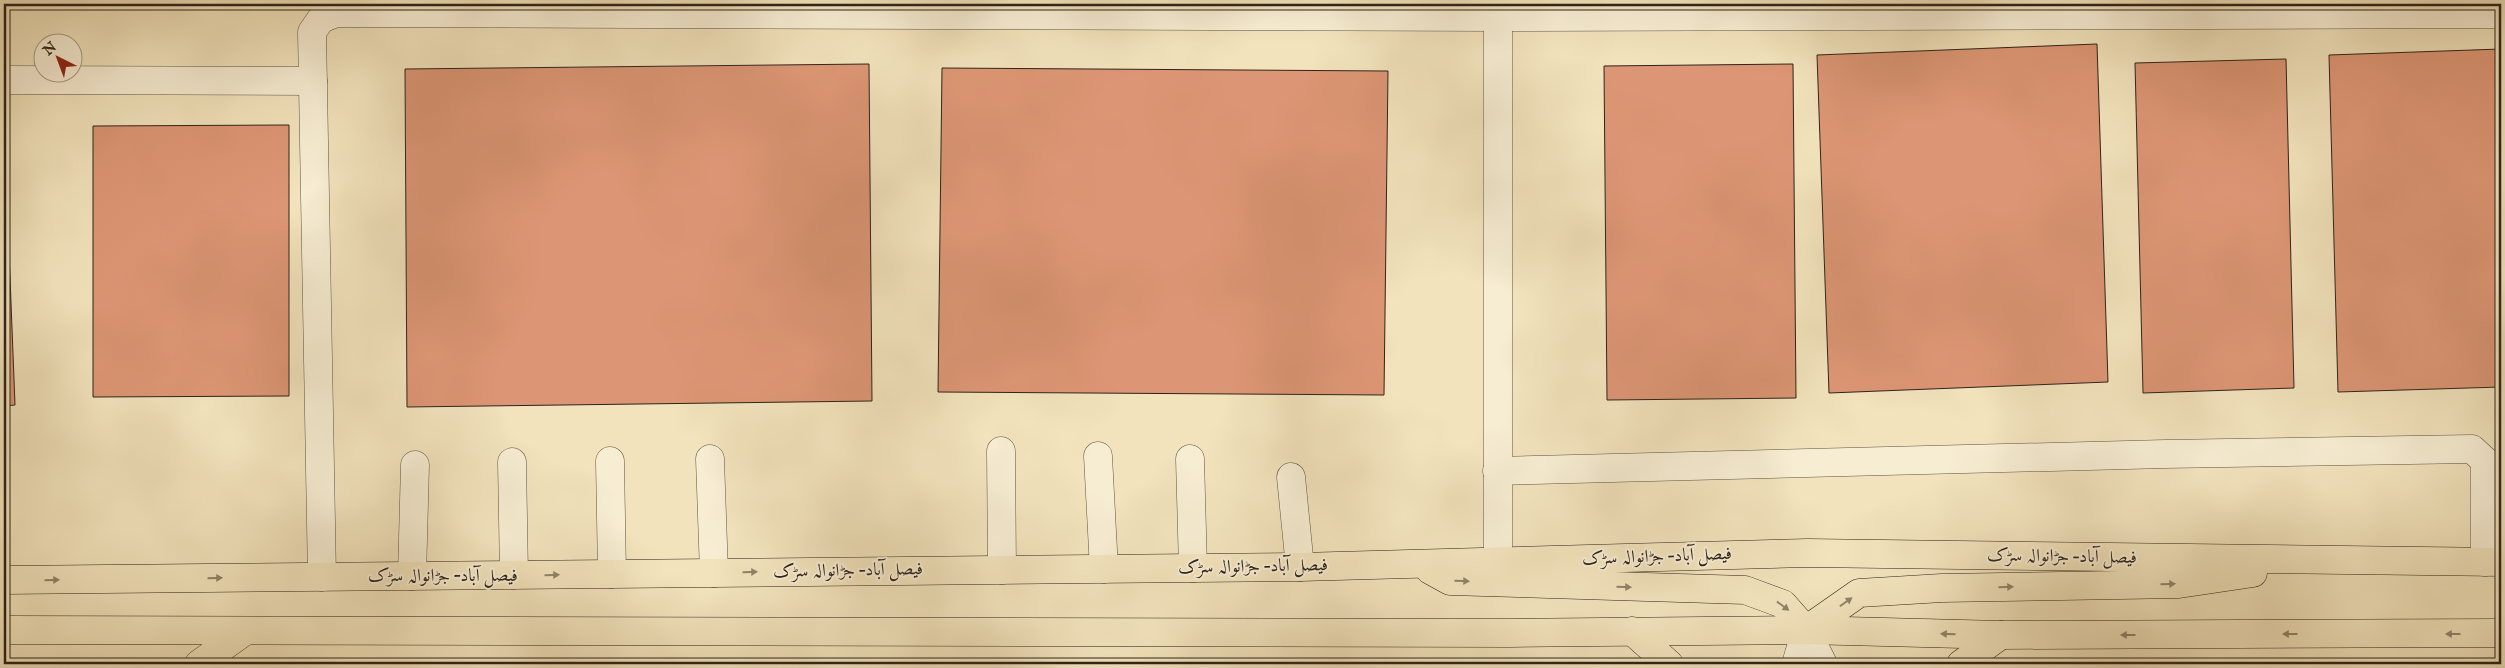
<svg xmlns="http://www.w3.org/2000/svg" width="2505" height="668" font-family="'IM FELL English',Amiri,serif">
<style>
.building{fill:#dd9675;stroke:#2d241b}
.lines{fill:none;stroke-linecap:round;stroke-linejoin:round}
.minor-casing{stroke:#5e5443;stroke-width:29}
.major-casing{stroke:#2d241b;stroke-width:29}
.minor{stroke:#f7edd3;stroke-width:28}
.major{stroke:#f2e3bc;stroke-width:28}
.oneway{fill:#90846c}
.labels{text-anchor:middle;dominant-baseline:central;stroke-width:4;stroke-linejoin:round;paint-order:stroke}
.street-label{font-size:18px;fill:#2d241b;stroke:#f7edd3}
</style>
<rect width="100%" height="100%" fill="#f2e3bc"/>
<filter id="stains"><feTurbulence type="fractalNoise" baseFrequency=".004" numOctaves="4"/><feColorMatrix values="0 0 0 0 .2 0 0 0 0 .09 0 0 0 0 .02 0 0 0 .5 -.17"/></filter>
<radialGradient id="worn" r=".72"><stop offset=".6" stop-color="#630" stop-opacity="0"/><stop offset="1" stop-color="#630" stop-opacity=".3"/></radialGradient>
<g class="building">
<path d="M2097,44L2108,382L1829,393L1817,55Z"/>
<path d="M2501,49V387L2338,392L2329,55Z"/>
<path d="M2286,59L2294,388L2143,393L2135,63Z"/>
<path d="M869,64L872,401L407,407L405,69Z"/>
<path d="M1793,64L1796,398L1607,400L1604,66Z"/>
<path d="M942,68L1388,71L1384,395L938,392Z"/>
<path d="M4,123L15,405L4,406Z"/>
<path d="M289,125V396L93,397V126Z"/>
</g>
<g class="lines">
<defs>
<g id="minor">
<path d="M4,80L313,81"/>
<path d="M1001,451L1002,570"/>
<path d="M1098,456L1104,569"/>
<path d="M710,459L714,573"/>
<path d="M1190,459L1193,568"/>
<path d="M610,461L612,574"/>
<path d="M512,462L514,575"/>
<path d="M1497,471L2165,454L2472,449L2485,461V562"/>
<path d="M1291,477L1300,567"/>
<path d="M412,576L415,465"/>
<path d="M322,577L312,32L321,19L336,13L1498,17L2501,14"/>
<path d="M1498,582V4"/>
<path d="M1806,630L1823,664"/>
<path d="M1796,664L1806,630"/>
</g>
<g id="major">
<path d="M1430,570L1450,581L1745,590L1783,604L1806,630L1859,593L1942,588L2179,584L2253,573"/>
<path d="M4,580L1300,567L1808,553L2501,562"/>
<path d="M4,630L1511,633L1806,630L2001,635L2501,633"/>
<path d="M1632,631L1669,664"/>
<path d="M199,664L245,631"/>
<path d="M1961,664L2001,635"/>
</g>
</defs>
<use href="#minor" class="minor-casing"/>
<use href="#major" class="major-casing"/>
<use href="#minor" class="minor"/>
<use href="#major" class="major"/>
</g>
<defs><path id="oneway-solid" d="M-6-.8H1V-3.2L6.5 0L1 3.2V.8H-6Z" transform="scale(1.25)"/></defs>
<g class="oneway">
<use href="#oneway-solid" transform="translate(750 572) rotate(-1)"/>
<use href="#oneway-solid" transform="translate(552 575) rotate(-1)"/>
<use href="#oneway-solid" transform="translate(215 578) rotate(-1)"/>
<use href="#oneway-solid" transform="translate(52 580) rotate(-1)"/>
<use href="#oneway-solid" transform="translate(1462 581) rotate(1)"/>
<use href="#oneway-solid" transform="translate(2168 584) rotate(-1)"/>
<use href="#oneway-solid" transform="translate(1624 587) rotate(1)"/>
<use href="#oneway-solid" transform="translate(2006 587) rotate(-1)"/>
<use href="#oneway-solid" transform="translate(1846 602) rotate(-35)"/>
<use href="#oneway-solid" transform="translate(1783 606) rotate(36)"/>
<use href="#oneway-solid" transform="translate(1948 634) rotate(-178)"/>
<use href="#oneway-solid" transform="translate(2290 634) rotate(180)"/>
<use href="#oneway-solid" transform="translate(2453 634) rotate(180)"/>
<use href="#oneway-solid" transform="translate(2128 635) rotate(180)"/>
</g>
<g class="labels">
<g class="street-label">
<text transform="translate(1657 557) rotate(-2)">فیصل آباد– جڑانوالہ سڑک</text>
<text transform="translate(2062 557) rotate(1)">فیصل آباد– جڑانوالہ سڑک</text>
<text transform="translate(1253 567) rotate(-1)">فیصل آباد– جڑانوالہ سڑک</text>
<text transform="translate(848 571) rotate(-1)">فیصل آباد– جڑانوالہ سڑک</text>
<text x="443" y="576">فیصل آباد– جڑانوالہ سڑک</text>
</g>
</g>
<rect width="2505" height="668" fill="none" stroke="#f2e3bc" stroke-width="20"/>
<rect x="5" y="5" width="2495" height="658" fill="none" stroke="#2d241b" stroke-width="2.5"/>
<rect x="10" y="10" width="2485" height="648" fill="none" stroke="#2d241b"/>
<g transform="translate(58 58) rotate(318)"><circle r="24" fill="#f7edd3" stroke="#a69d89"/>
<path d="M0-4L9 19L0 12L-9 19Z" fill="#8f2418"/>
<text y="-8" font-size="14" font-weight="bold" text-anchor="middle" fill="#2d241b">N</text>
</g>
<rect width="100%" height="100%" filter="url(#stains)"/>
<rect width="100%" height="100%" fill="url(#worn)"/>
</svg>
